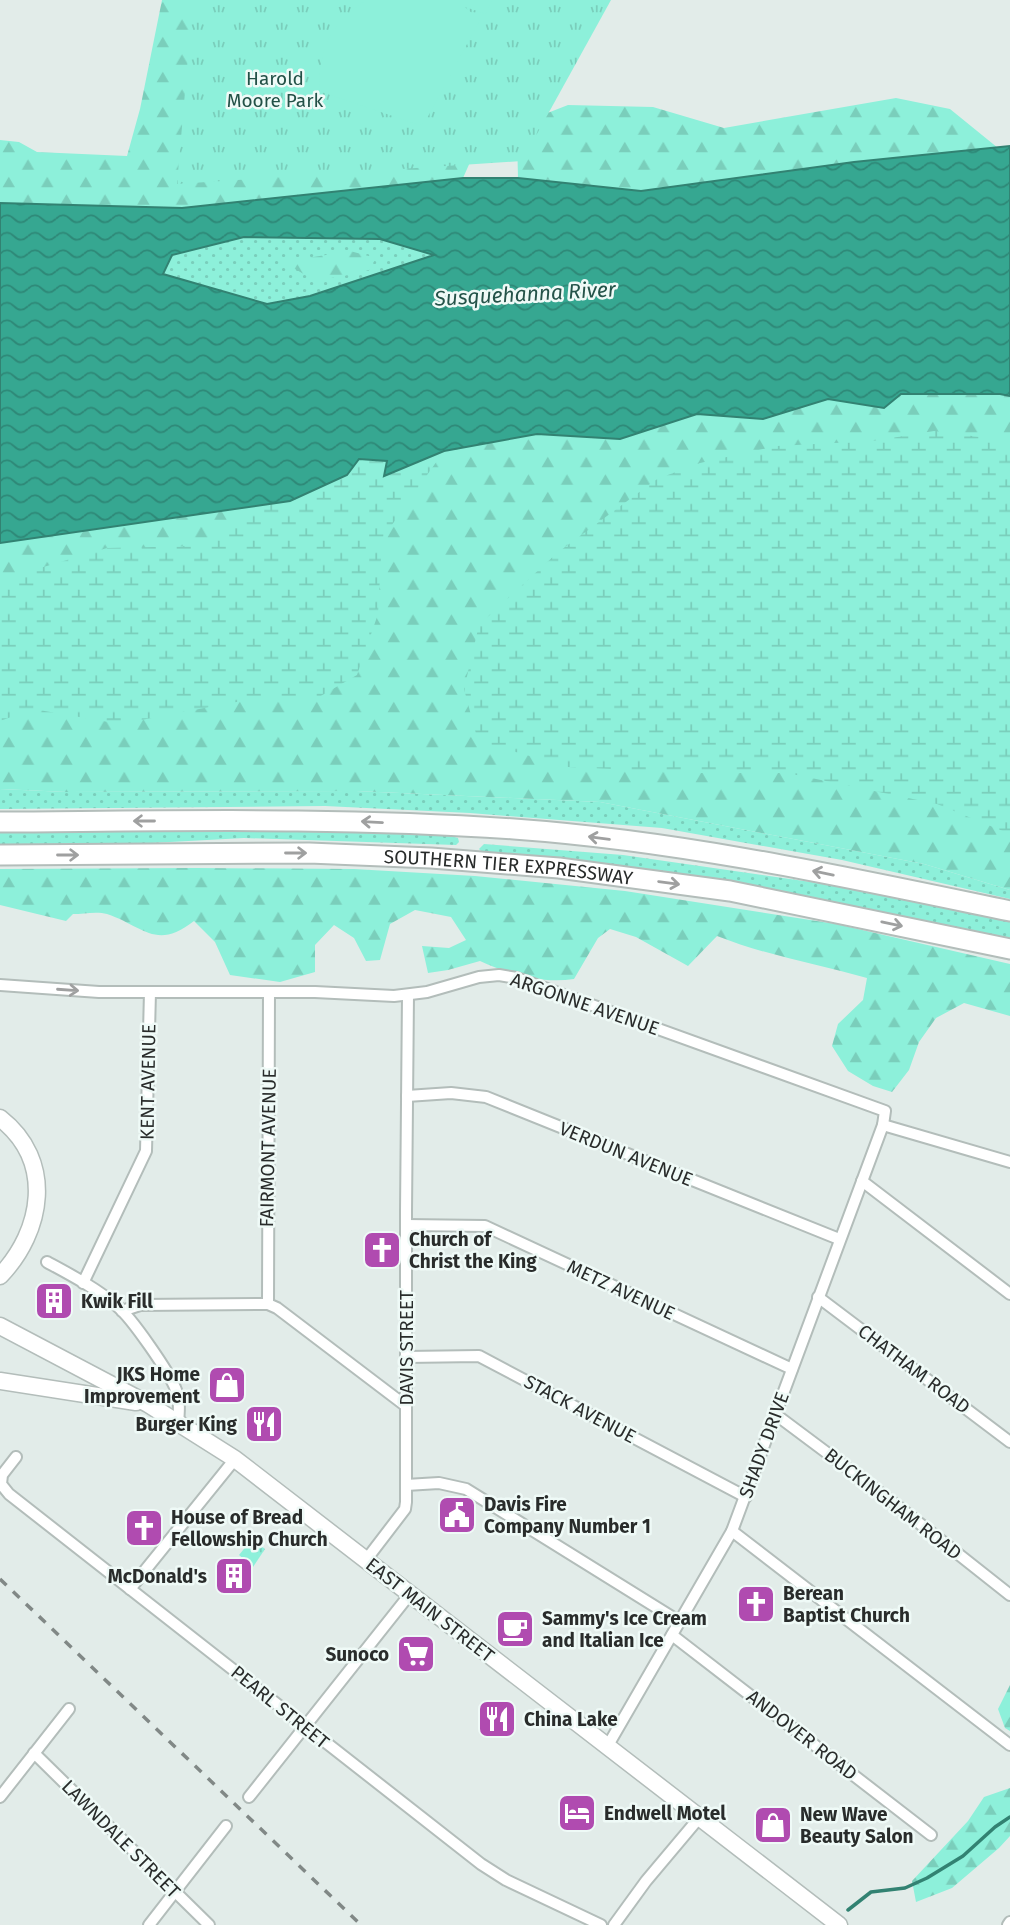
<svg xmlns="http://www.w3.org/2000/svg" width="1010" height="1925" font-family="'Fira Sans',sans-serif">
<style>
.grass{fill:url(#grass-dots)}
.forest{fill:url(#forest-firs)}
.wetland{fill:url(#wetland-marsh)}
.park{fill:url(#park-tufts)}
.pitch{fill:#8df0da}
.water{fill:url(#water-waves);stroke:#328272;stroke-width:2;fill-rule:evenodd}
.lines{fill:none;stroke-linecap:round;stroke-linejoin:round}
.stream{stroke:#328272;stroke-width:3.5}
.minor-casing{stroke:#b3bdba;stroke-width:14}
.primary-casing{stroke:#b3bdba;stroke-width:19}
.motorway-casing{stroke:#b3bdba;stroke-width:23}
.minor{stroke:#fff;stroke-width:10}
.primary{stroke:#fff;stroke-width:16}
.motorway{stroke:#fff;stroke-width:19}
.rail{stroke:#818886;stroke-width:3.5;stroke-dasharray:9 9;stroke-linecap:butt}
.oneway{stroke:#9fa0a0}
.labels{text-anchor:middle;dominant-baseline:central;stroke-width:5;stroke-linejoin:round;paint-order:stroke}
.park-label{font-size:19px;fill:#225147;stroke:#effaf7}
.street-label{font-size:19px;fill:#292c2b;stroke:#effaf7}
.poi-label{font-size:19px;font-weight:bold;fill:#292c2b;stroke:#effaf7;text-anchor:start}
.water-label{font-size:21px;font-style:italic;fill:#245349;stroke:#effaf7}
</style>
<defs>
<pattern id="grass-dots" width="8" height="8" patternUnits="userSpaceOnUse" patternTransform="scale(1.75)"><rect width="8" height="8" fill="#8df0da"/><path d="M2 2h.1M6 6h.1" fill="none" stroke="#7acebb" stroke-width="1.8" stroke-linecap="round"/></pattern>
<pattern id="forest-firs" width="22" height="20" patternUnits="userSpaceOnUse" patternTransform="scale(1.75)"><rect width="22" height="20" fill="#8df0da"/><path d="M5 1l3.5 6h-7zM16 11l3.5 6h-7z" fill="#7acebb"/></pattern>
<pattern id="wetland-marsh" width="20" height="14" patternUnits="userSpaceOnUse" patternTransform="scale(1.75)"><rect width="20" height="14" fill="#8df0da"/><path d="M1 5h8M5 5V1M11 12h8M15 12V8" fill="none" stroke="#7acebb"/></pattern>
<pattern id="park-tufts" width="24" height="20" patternUnits="userSpaceOnUse" patternTransform="scale(1.75)"><rect width="24" height="20" fill="#8df0da"/><path d="M3 7l-1-3M5 7V3M7 7l1-3M15 17l-1-3M17 17v-4M19 17l1-3" fill="none" stroke="#7acebb"/></pattern>
<pattern id="water-waves" width="16" height="10" patternUnits="userSpaceOnUse" patternTransform="scale(1.75)"><rect width="16" height="10" fill="#36a791"/><path d="M0 5q4-4 8 0t8 0" fill="none" stroke="#2e8877"/></pattern>
</defs>
<rect width="100%" height="100%" fill="#e2ece9"/>
<g class="grass">
<path d="M244,237L380,239L435,255L310,296L267,304L163,274L172,255Z"/>
<path d="M0,789L67,792L356,791L600,802L924,864L1010,890V899L842,860L662,828L470,813L325,806L0,809Z"/>
<path d="M297,829L451,836L458,838L459,842L456,845L244,838L96,846L0,847V832Z"/>
<path d="M484,844L623,855L895,894L1010,921V943L484,854L479,849Z"/>
</g>
<g class="forest">
<path d="M162,0H220L471,160L463,178L182,208L0,203V140L19,142L37,152L127,156L140,109Z"/>
<path d="M896,98L950,109L998,148L854,162L641,191L518,178L517,137L527,121L568,105L653,107L724,128Z"/>
<path d="M350,251L376,258L369,270L339,277L314,280L283,262Z"/>
<path d="M900,394H1000L1010,396V890L924,864L600,802L356,791L67,792L0,789V543L290,501L385,475L444,451L537,434L620,439L697,414L763,419L828,399L883,408Z"/>
<path d="M196,868L354,869L475,876L625,891L836,924L1010,964V1016L964,1003L936,1018L919,1042L909,1070L892,1092L873,1086L848,1071L832,1046L838,1024L863,1000L867,978C817,964 765,955 717,936L688,966L636,937L610,929L598,938L574,979C542,984 509,974 480,961L448,970L428,973L422,946L449,948L466,940L451,917L415,910L390,924L380,960L366,961L354,938L334,925L315,945V972L280,982L230,975L215,942L194,921C156,951 143,926 107,914C97,911 83,914 73,914L66,921L0,905V869Z"/>
<path d="M1010,1685V1731L1005,1728L998,1709Z"/>
<path d="M1010,1788V1836L999,1848L952,1888L916,1902L912,1881L968,1821L984,1797Z"/>
</g>
<g class="wetland">
<path d="M934,431L1010,441V834L937,804L787,773H699L568,767L478,741L464,689L479,625L557,553L657,479L700,463L777,446L873,441Z"/>
<path d="M444,451L382,539L378,614L357,675L319,697H263L120,724L33,709L0,721V580L107,548L198,546L260,505L290,501L346,475L359,459L388,461L385,475Z"/>
</g>
<g class="park">
<path d="M193,0H611L522,161L177,184Z"/>
<path d="M252,1539L265,1549L253,1567L239,1555Z"/>
</g>
<path class="pitch" d="M366,0H492L486,14L465,7L480,20L425,122L419,125L319,91C320,46 329,26 366,0Z"/>
<path class="water" d="M1010,146V396L1000,394H901L884,408L828,399L763,419L697,414L620,439L537,434L444,451L384,476L387,461L359,459L347,475L290,501L0,543V203L182,208L463,178H518L641,191L854,162ZM244,237L380,239L434,255L310,296L267,304L163,274L172,255Z"/>
<g class="lines">
<path class="stream" d="M848,1910L871,1892L905,1888L927,1878L963,1856L995,1827L1010,1817"/>
<defs>
<g id="minor">
<path d="M0,985L99,992H315L394,996L427,992L479,977L499,975L517,978L885,1111L883,1125L732,1531L607,1747"/>
<path d="M407,1096L451,1093L486,1097L839,1239"/>
<path d="M883,1125L1010,1162"/>
<path d="M862,1181L1010,1294"/>
<path d="M406,1225L485,1226L792,1369"/>
<path d="M47,1262C71,1275 96,1288 117,1306C131,1317 170,1373 176,1390C180,1401 179,1412 178,1423"/>
<path d="M83,1283L146,1151L150,992"/>
<path d="M818,1297L1010,1442"/>
<path d="M268,1304L269,992"/>
<path d="M122,1311L140,1305L268,1304L277,1308L406,1406"/>
<path d="M406,1357L479,1356L746,1497"/>
<path d="M775,1414L890,1500L1010,1595"/>
<path d="M16,1457L2,1475L1,1484L9,1494L481,1864L506,1880L601,1925"/>
<path d="M406,1485L439,1483L466,1489L680,1622"/>
<path d="M732,1531L1010,1745"/>
<path d="M366,1560L405,1509L406,1502V1212L408,995"/>
<path d="M130,1589L235,1459"/>
<path d="M672,1635L931,1835"/>
<path d="M34,1753L209,1925"/>
<path d="M0,1797L69,1709"/>
<path d="M249,1797L410,1594"/>
<path d="M149,1925L226,1826"/>
<path d="M614,1925L646,1881L699,1818"/>
<path d="M1008,1925L1010,1922"/>
</g>
<g id="primary">
<path d="M0,1118C55,1161 43,1231 0,1276"/>
<path d="M0,1326L148,1404L235,1459L839,1925"/>
<path d="M0,1381L136,1402"/>
</g>
<g id="motorway">
<path d="M0,822C171,821 343,817 514,829C682,841 846,877 1010,911"/>
<path id="s1" d="M0,855L309,853L431,858L559,868L730,891L1010,949"/>
</g>
</defs>
<use href="#minor" class="minor-casing"/>
<use href="#primary" class="primary-casing"/>
<use href="#motorway" class="motorway-casing"/>
<use href="#minor" class="minor"/>
<use href="#primary" class="primary"/>
<use href="#motorway" class="motorway"/>
<path class="rail" d="M0,1579L361,1925"/>
</g>
<defs><path id="oneway-shaft" d="M-6 0H5M1.5-3L5.5 0L1.5 3" fill="none" stroke-width="1.6" stroke-linecap="round" stroke-linejoin="round" transform="scale(1.75)"/></defs>
<g class="oneway">
<use href="#oneway-shaft" transform="translate(144 821) rotate(180)"/>
<use href="#oneway-shaft" transform="translate(372 822) rotate(-177)"/>
<use href="#oneway-shaft" transform="translate(599 838) rotate(-173)"/>
<use href="#oneway-shaft" transform="translate(296 853)"/>
<use href="#oneway-shaft" transform="translate(68 855)"/>
<use href="#oneway-shaft" transform="translate(823 873) rotate(-168)"/>
<use href="#oneway-shaft" transform="translate(669 883) rotate(8)"/>
<use href="#oneway-shaft" transform="translate(892 924) rotate(12)"/>
<use href="#oneway-shaft" transform="translate(68 990) rotate(4)"/>
</g>
<defs>
<symbol id="church-square" viewBox="-11 -11 22 22"><rect x="-9" y="-9" width="18" height="18" rx="4" fill="#b04bb0" stroke="#effaf7"/><path d="M-1.2-6h2.4v3.5h3.3v2.4h-3.3V6h-2.4V-.1h-3.3v-2.4h3.3Z" fill="#fff"/></symbol>
<symbol id="building-square" viewBox="-11 -11 22 22"><rect x="-9" y="-9" width="18" height="18" rx="4" fill="#b04bb0" stroke="#effaf7"/><path d="M-4-6H4V6H1V3H-1V6H-4ZM-2.5-4.3h1.7v1.8h-1.7ZM.8-4.3h1.7v1.8H.8ZM-2.5-1h1.7V.8h-1.7ZM.8-1h1.7V.8H.8Z" fill="#fff"/></symbol>
<symbol id="shop-square" viewBox="-11 -11 22 22"><rect x="-9" y="-9" width="18" height="18" rx="4" fill="#b04bb0" stroke="#effaf7"/><path d="M-5-2.5h2.3a2.7 3.5 0 0 1 5.4 0H5L5.5 6h-11ZM-1.5-2.5h3a1.5 2.3 0 0 0-3 0Z" fill="#fff"/></symbol>
<symbol id="restaurant-square" viewBox="-11 -11 22 22"><rect x="-9" y="-9" width="18" height="18" rx="4" fill="#b04bb0" stroke="#effaf7"/><path d="M-5-6h1v4h1v-4h1v4h1v-4h1v5L-1.5 .5V6h-2V.5L-5-1ZM5-6V6H3V1.5H1.5Q1.5-4 5-6Z" fill="#fff"/></symbol>
<symbol id="civic-square" viewBox="-11 -11 22 22"><rect x="-9" y="-9" width="18" height="18" rx="4" fill="#b04bb0" stroke="#effaf7"/><path d="M-.6-6.5H3V-4.5H.6V-3L4-1V1h2V6H-6V1h2V-1L-.6-3ZM-1.2 2.5V6h2.4V2.5Z" fill="#fff"/></symbol>
<symbol id="cafe-square" viewBox="-11 -11 22 22"><rect x="-9" y="-9" width="18" height="18" rx="4" fill="#b04bb0" stroke="#effaf7"/><path d="M-5.5-4.5H6V0H3Q3 3.5 0 3.5H-2.5Q-5.5 3.5-5.5 0ZM3-3.2v2h1.7v-2ZM-6 4.5H4V6H-6Z" fill="#fff"/></symbol>
<symbol id="supermarket-square" viewBox="-11 -11 22 22"><rect x="-9" y="-9" width="18" height="18" rx="4" fill="#b04bb0" stroke="#effaf7"/><path d="M-6-5.5h2.5l.6 2H6L4.5 2H-2.5L-4.4-4H-6ZM-1.5 3.2a1.3 1.3 0 1 0 .1 0ZM3 3.2a1.3 1.3 0 1 0 .1 0Z" fill="#fff"/></symbol>
<symbol id="hotel-square" viewBox="-11 -11 22 22"><rect x="-9" y="-9" width="18" height="18" rx="4" fill="#b04bb0" stroke="#effaf7"/><path d="M-6-4.5h1.5V1H6V5H4.5V3h-9V5H-6ZM-4 0a1.8 1.8 0 1 1 3.6 0ZM.5 0V-2.5h3Q6-2.5 6 0Z" fill="#fff"/></symbol>
</defs>
<g fill-rule="evenodd">
<use href="#church-square" x="360" y="1228" width="44" height="44"/>
<use href="#building-square" x="32" y="1279" width="44" height="44"/>
<use href="#shop-square" x="205" y="1363" width="44" height="44"/>
<use href="#restaurant-square" x="242" y="1402" width="44" height="44"/>
<use href="#civic-square" x="435" y="1493" width="44" height="44"/>
<use href="#church-square" x="122" y="1506" width="44" height="44"/>
<use href="#building-square" x="212" y="1554" width="44" height="44"/>
<use href="#church-square" x="734" y="1582" width="44" height="44"/>
<use href="#cafe-square" x="493" y="1607" width="44" height="44"/>
<use href="#supermarket-square" x="394" y="1632" width="44" height="44"/>
<use href="#restaurant-square" x="475" y="1697" width="44" height="44"/>
<use href="#hotel-square" x="555" y="1791" width="44" height="44"/>
<use href="#shop-square" x="751" y="1803" width="44" height="44"/>
</g>
<g class="labels">
<g class="park-label">
<text x="275" y="78">Harold<tspan x="275" dy="22">Moore Park</tspan></text>
</g>
<g class="street-label">
<text stroke="none"><textPath href="#s1" startOffset="509">SOUTHERN TIER EXPRESSWAY</textPath></text>
<text transform="translate(585 1004) rotate(19)">ARGONNE AVENUE</text>
<text transform="translate(148 1082) rotate(-89)">KENT AVENUE</text>
<text transform="translate(268 1148) rotate(-89)">FAIRMONT AVENUE</text>
<text transform="translate(626 1154) rotate(22)">VERDUN AVENUE</text>
<text transform="translate(621 1290) rotate(25)">METZ AVENUE</text>
<text transform="translate(406 1348) rotate(-90)">DAVIS STREET</text>
<text transform="translate(914 1369) rotate(37)">CHATHAM ROAD</text>
<text transform="translate(580 1409) rotate(28)">STACK AVENUE</text>
<text transform="translate(764 1445) rotate(-70)">SHADY DRIVE</text>
<text transform="translate(893 1504) rotate(38)">BUCKINGHAM ROAD</text>
<text transform="translate(430 1610) rotate(38)">EAST MAIN STREET</text>
<text transform="translate(280 1707) rotate(39)">PEARL STREET</text>
<text transform="translate(802 1735) rotate(38)">ANDOVER ROAD</text>
<text transform="translate(121 1839) rotate(45)">LAWNDALE STREET</text>
</g>
<g class="poi-label">
<text x="409" y="1239">Church of<tspan x="409" dy="22">Christ the King</tspan></text>
<text x="81" y="1301">Kwik Fill</text>
<text x="200" y="1374" text-anchor="end">JKS Home<tspan x="200" dy="22">Improvement</tspan></text>
<text x="237" y="1424" text-anchor="end">Burger King</text>
<text x="484" y="1504">Davis Fire<tspan x="484" dy="22">Company Number 1</tspan></text>
<text x="171" y="1517">House of Bread<tspan x="171" dy="22">Fellowship Church</tspan></text>
<text x="207" y="1576" text-anchor="end">McDonald's</text>
<text x="783" y="1593">Berean<tspan x="783" dy="22">Baptist Church</tspan></text>
<text x="542" y="1618">Sammy's Ice Cream<tspan x="542" dy="22">and Italian Ice</tspan></text>
<text x="389" y="1654" text-anchor="end">Sunoco</text>
<text x="524" y="1719">China Lake</text>
<text x="604" y="1813">Endwell Motel</text>
<text x="800" y="1814">New Wave<tspan x="800" dy="22">Beauty Salon</tspan></text>
</g>
<g class="water-label">
<text transform="translate(525 294) rotate(-3)">Susquehanna River</text>
</g>
</g>
</svg>
